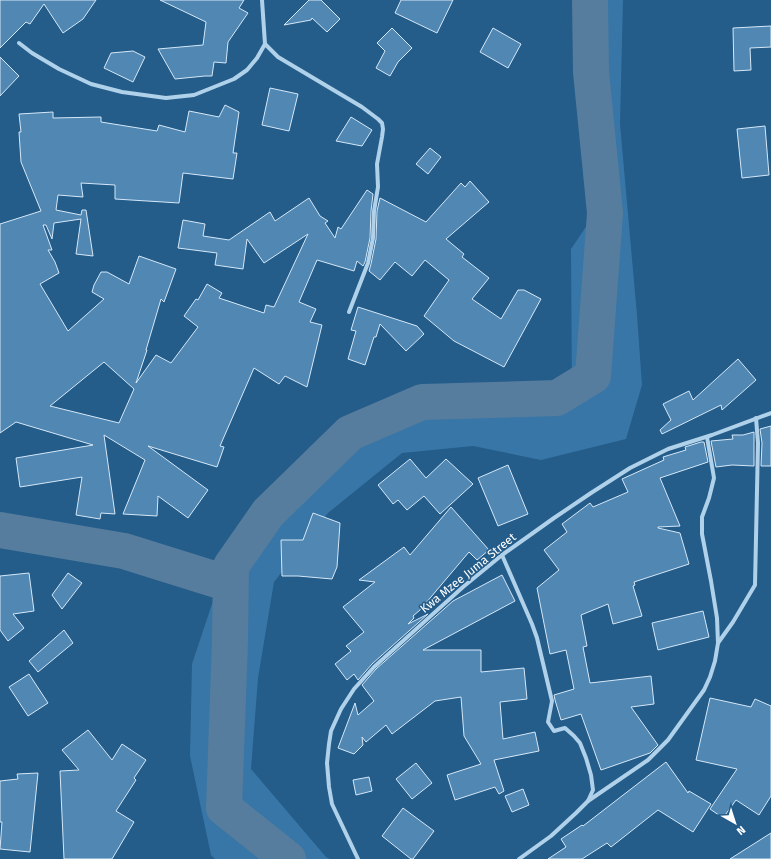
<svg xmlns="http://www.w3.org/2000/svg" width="771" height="859" font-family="'Fira Sans',sans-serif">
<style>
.green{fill:#3876a7}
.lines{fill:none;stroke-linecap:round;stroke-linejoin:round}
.river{stroke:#567d9d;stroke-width:36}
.building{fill:#5087b3;stroke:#d5e8f8;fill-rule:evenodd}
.minor{stroke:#b0d1ea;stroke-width:4}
.labels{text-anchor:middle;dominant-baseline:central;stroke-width:3;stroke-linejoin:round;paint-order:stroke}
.street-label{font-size:12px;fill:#fff;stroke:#245c8a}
</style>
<rect width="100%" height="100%" fill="#245c8a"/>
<path class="green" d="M588,0H623L620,124L637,315L642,385L626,439L541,460L473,446L402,453L328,513L274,582L258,678L251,769L326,857L330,859H215L211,855L190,756L192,664L229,553L289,482L407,404L572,401L571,249L604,200Z"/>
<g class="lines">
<g class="river">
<path d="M0,530L124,551L220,581"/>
<path d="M288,859L224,808L230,640L231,566L268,513L350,433L422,402L557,398L593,376L605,213L591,72L590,0"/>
</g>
</g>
<g class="building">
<path d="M0,0H96L83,19L63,33L44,4L30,24L26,22L0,48Z"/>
<path d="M160,0H244L239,8L248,13L228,42L226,63L214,62L212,76H205L175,79L158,49L203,45L206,22Z"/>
<path d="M309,0H321L340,19L327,32L312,18L311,20L284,25Z"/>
<path d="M401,0H453L437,33L395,13Z"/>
<path d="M771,26V47L750,48L751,70L734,71L733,28Z"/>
<path d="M392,28L412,48L398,62L390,76L376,68L385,51L377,43Z"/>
<path d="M493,28L521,44L508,68L480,52Z"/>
<path d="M133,51L145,57L133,82L104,68L111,53Z"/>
<path d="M0,57L19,76L0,96Z"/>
<path d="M270,88L298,94L289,131L262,125Z"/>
<path d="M225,105L239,112L233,153H237L233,179L183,173L179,203L115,199V185L81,183L83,197L58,195L56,210L81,215L82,210H86L93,256L76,254L81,219L54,223L52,239L46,225H43L52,250H48L55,262L59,273L40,284L68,331L104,299L92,292L94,285L101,272H107L129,284L139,256L176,269L164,302L161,299L146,350H147L136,383L156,355L171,363L198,327L184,316L196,299L198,300L207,284L222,293L219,298L264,313L266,305L274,307L308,234L264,263L247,239L243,269L215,265L217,253L178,248L183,220L205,224L203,236L229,240L270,212L275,221L309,198L320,216L328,221L325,223L335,238L338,227L341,229L367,190L373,194L371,211L370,238L365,262L363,266L357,261L354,271L317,260L299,302L316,309L310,322L322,325L307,387L285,376L279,384L254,368L220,446L224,447L217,467L148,446L208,490L188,518L158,496L157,516L123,514L145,460L104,435L115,514L101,513L100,519L76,515L82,477L20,487L16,458L93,445L16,422L0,433V224L41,211L21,162L19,132H21L19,114L53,112V118L101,117V122L157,131L159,125L185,132L189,111L219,117ZM104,362L134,389L119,423L50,406Z"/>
<path d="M351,117L372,130L362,146L336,141Z"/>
<path d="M765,126L769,175L742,178L737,129Z"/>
<path d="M430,148L441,157L428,174L416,164Z"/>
<path d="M470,181L489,202L446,239L464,254L462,257L489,278L472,299L501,319L518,290H524L541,299L504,367L454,341L424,316L449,280L425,260L412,276L395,262L380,280L369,271L371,264L376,239L377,211L380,198L426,222L461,183L465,187Z"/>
<path d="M358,307L417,326L424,334L406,351L380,324L376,337H374L365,365L348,359L356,331L351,330Z"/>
<path d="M738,359L756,380L722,410L721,405L662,434L660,430L671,420L663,404L689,391L693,400Z"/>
<path d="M771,426V466H761L762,443L760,429Z"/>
<path d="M754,432V466L732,465L716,467L711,441L733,439L732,435H743Z"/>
<path d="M701,442H704L708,462L660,478L680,526L658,527V528L680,533L689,564L634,582L635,585L633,586L642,616L613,624L608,604L581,615L587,646L583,647L590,683L651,676L654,704L631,707L658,745L650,753L601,770L581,714L561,720L555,700L554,695L574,689L566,650L550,654L537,588L559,570L544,550L567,532L562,524L590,503L593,507L628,492L622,479L664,460L663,457L686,450L685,447Z"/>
<path d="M410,459L426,478L446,459L473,484L440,514L424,496L407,510L398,500L393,504L378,485Z"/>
<path d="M508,465L528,514L498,526L478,478Z"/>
<path d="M451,507L489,550L477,560L469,552L420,610L413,616L414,618L408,624L428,614L372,664L358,680L354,674L347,680L335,664L351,651L346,646L364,632L343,607L375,582L359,580L404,547L410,555Z"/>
<path d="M313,513L340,523L337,567L332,579L298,576H282L281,540H303Z"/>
<path d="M29,573L34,611L13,614L24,628L8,641L0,630V576Z"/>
<path d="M68,573L82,583L62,609L52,595Z"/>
<path d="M502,575L515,601L423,650H481V672L524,668L527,699L500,702L503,739L535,732L539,751L494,760L504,791L499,794L495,787L455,800L447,775L481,764L464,736L461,697L435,701L392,734L386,725L366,742L362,737L363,745L354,754L338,748L355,703L358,715L374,701L362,685L376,669L453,601Z"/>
<path d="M703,611L709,637L658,650L652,623Z"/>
<path d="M64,630L73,643L38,672L29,661Z"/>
<path d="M29,674L48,703L28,716L9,687Z"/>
<path d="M710,698L751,707L755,699L771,706V796L759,815L736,800L723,818L710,809L737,769L696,760Z"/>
<path d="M88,730L112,760L122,744L146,760L134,778L136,780L116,811L134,822L112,859H64L60,771L79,770L62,750Z"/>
<path d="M666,762L688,793L689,791L711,804L693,832L658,810L611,847L607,843L582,859H548L566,847L561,839L582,825L583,826Z"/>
<path d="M416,763L432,783L412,799L396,779Z"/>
<path d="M38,773L30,852L0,849L2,822H0V781L18,779L17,774Z"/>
<path d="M369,777L372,791L356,795L353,780Z"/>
<path d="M523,789L529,805L512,812L505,796Z"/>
<path d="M403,808L434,831L413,859H411L382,836Z"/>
<path d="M771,833V859H730Z"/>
</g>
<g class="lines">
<g class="minor">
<path d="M19,43L32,53L59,69L91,84L122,92L166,98L194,95L234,79L247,70L257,58L265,44L262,0"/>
<path d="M265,44L278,57L362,107L378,119L382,123L383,129L382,137L377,164L378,187L374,211L373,238L368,263L349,312"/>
<path d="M502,555L532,624L537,638L552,701L548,722L554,731L565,728L574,736L580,743L586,758L591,775L593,790L588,801L576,813L551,836L519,859"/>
<path d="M718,643L733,622L755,585L758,443L756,418"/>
<path d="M588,801L648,760L668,740L704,690L710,677L715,661L718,643L717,618L711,581L702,534V517L709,498L714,478L707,437"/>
<path d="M358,859L332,804L329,787L327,763L329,744L331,731L341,709L354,689L374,667L463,587L502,555L554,518L591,493L630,468L668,449L712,435L771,413"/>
</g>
</g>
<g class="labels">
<g class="street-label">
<text transform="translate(468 573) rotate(-39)">Kwa Mzee Juma Street</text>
</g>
</g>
<g transform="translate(735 823) rotate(141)" stroke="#245c8a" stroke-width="3" paint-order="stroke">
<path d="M0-3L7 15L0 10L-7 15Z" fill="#ffffff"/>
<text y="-6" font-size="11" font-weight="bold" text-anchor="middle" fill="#ffffff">N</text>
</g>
</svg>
